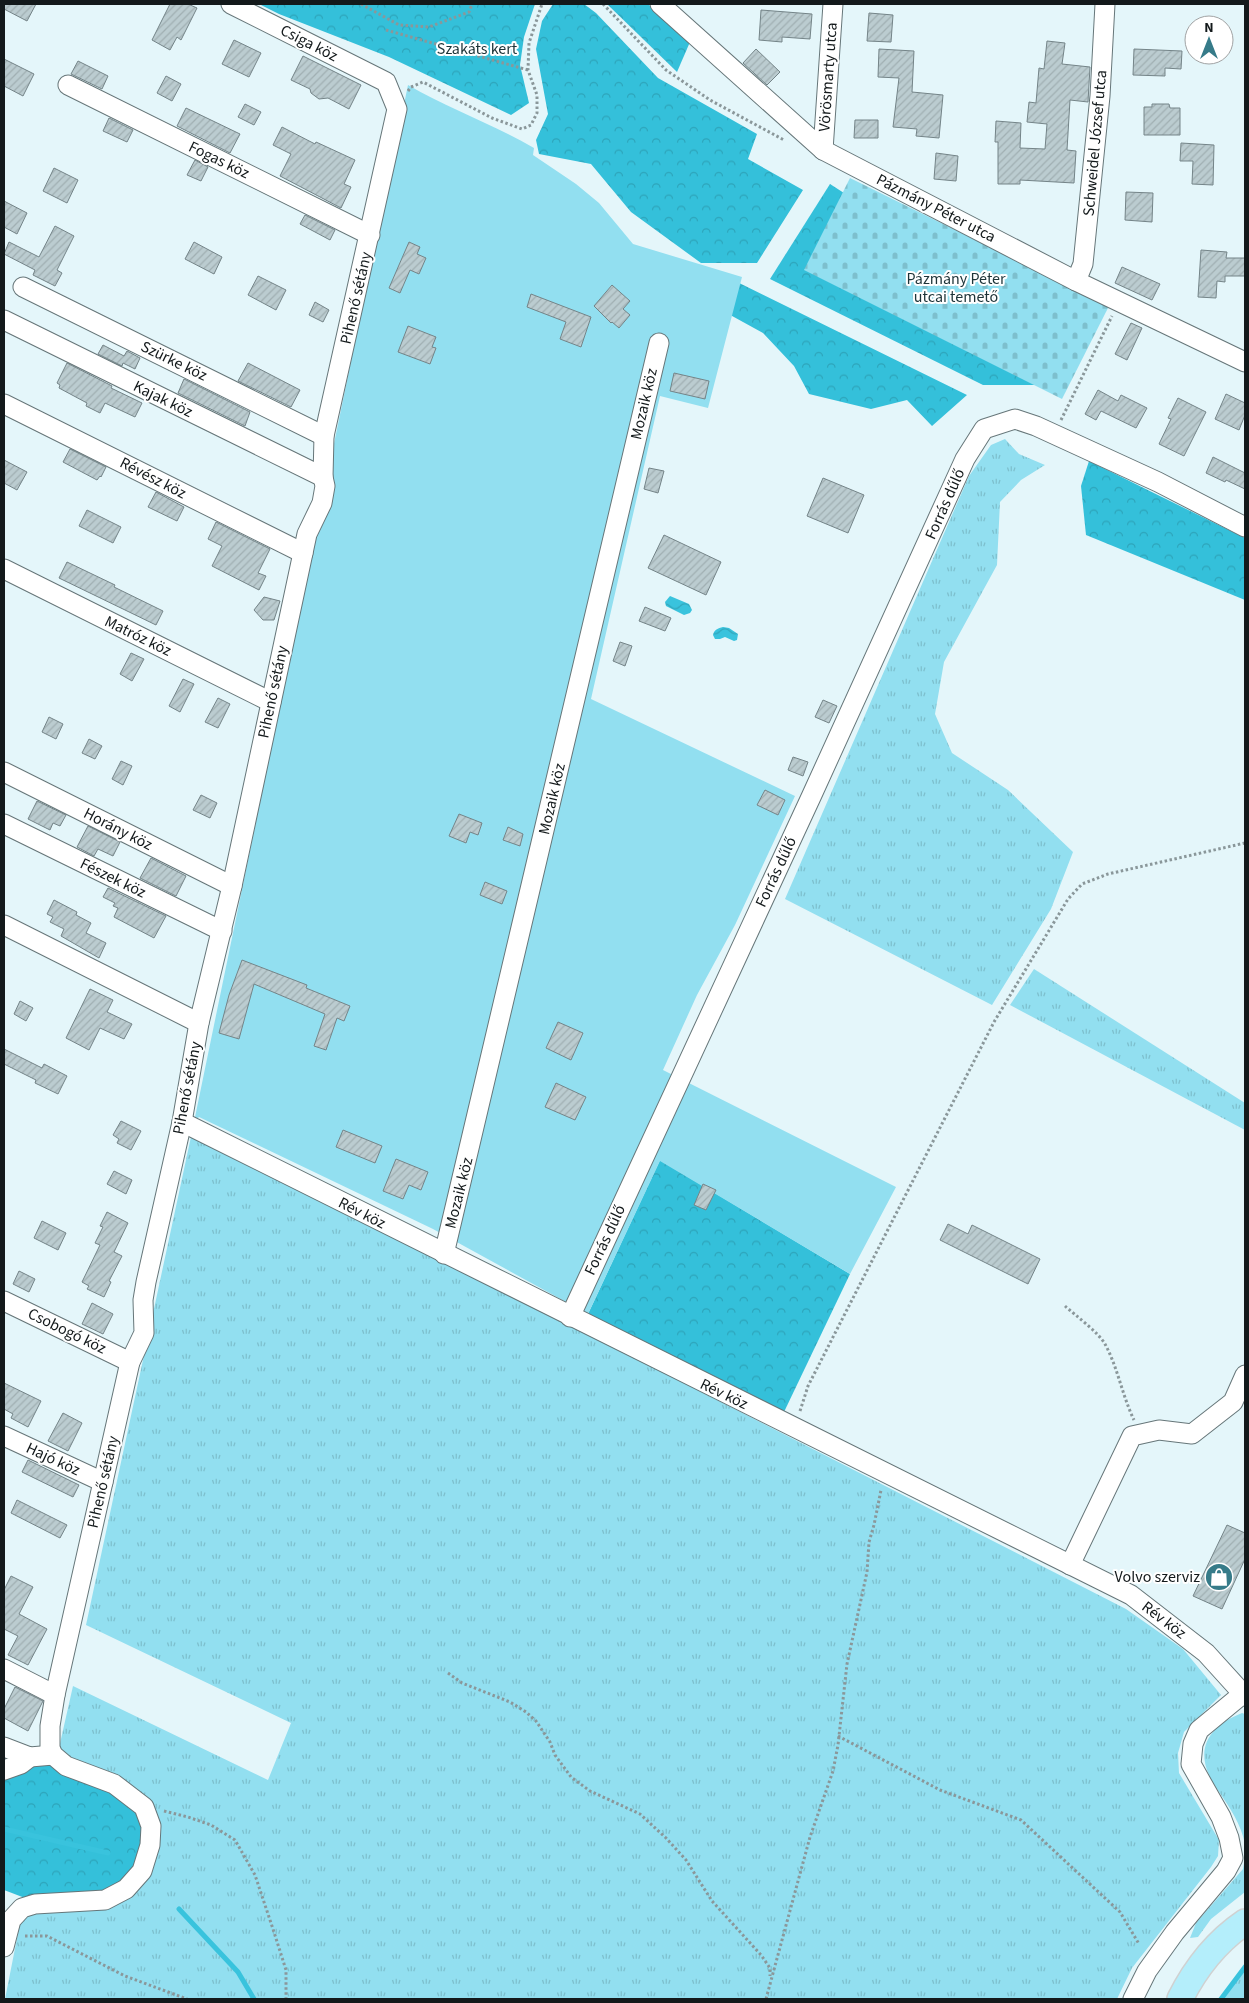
<svg xmlns="http://www.w3.org/2000/svg" width="1249" height="2003" font-family="'Source Sans 3',sans-serif">
<style>
.grass{fill:url(#grass-tufts)}
.forest{fill:url(#forest-crowns)}
.cemetery{fill:url(#cemetery-stones)}
.garden{fill:#92dff0}
.water{fill:url(#water-waves)}
.lines{fill:none;stroke-linecap:round;stroke-linejoin:round}
.stream{stroke:#39c3dd;stroke-width:5}
.building{fill:url(#building-hatch);stroke:#748488}
.minor-casing{stroke:#667679;stroke-width:21}
.major-casing{stroke:#d0d1d1;stroke-width:28}
.path{stroke:#8a979a;stroke-width:3;stroke-dasharray:2.5 2.5;stroke-linecap:butt}
.minor{stroke:#fff;stroke-width:19}
.major{stroke:#b4eefb;stroke-width:25}
.labels{text-anchor:middle;dominant-baseline:central;stroke-width:4;stroke-linejoin:round;paint-order:stroke}
.street-label{font-size:16px;fill:#13191b;stroke:#fff}
.park-label{font-size:16px;fill:#1d3338;stroke:#fff}
.poi-label{font-size:16px;fill:#13191b;stroke:#fff;text-anchor:end}
</style>
<defs>
<pattern id="grass-tufts" width="24" height="20" patternUnits="userSpaceOnUse" patternTransform="scale(1.25)"><rect width="24" height="20" fill="#92dff0"/><path d="M3 7l-1-3M5 7V3M7 7l1-3M15 17l-1-3M17 17v-4M19 17l1-3" fill="none" stroke="#7dbfcd"/></pattern>
<pattern id="forest-crowns" width="20" height="18" patternUnits="userSpaceOnUse" patternTransform="scale(1.25)"><rect width="20" height="18" fill="#34c0da"/><path d="M2 6a3 3 0 1 1 6 0M12 15a3 3 0 1 1 6 0" fill="none" stroke="#2da4ba"/></pattern>
<pattern id="cemetery-stones" width="16" height="16" patternUnits="userSpaceOnUse" patternTransform="scale(1.25)"><rect width="16" height="16" fill="#92dff0"/><path d="M2 7V4a2 2 0 0 1 4 0v3zM10 15v-3a2 2 0 0 1 4 0v3z" fill="#7dbfcd"/></pattern>
<pattern id="water-waves" width="16" height="10" patternUnits="userSpaceOnUse" patternTransform="scale(1.25)"><rect width="16" height="10" fill="#39c3dd"/><path d="M0 5q4-4 8 0t8 0" fill="none" stroke="#31a7bd"/></pattern>
<pattern id="building-hatch" width="6" height="6" patternUnits="userSpaceOnUse" patternTransform="scale(1.25)"><rect width="6" height="6" fill="#bbccd0"/><path d="M-1 1l2-2M0 6l6-6M5 7l2-2" fill="none" stroke="#a0afb2"/></pattern>
</defs>
<rect width="100%" height="100%" fill="#e4f6fa"/>
<g class="grass">
<path d="M1005,439L1019,454L1045,465L1021,480L1000,502L997,565L944,662L935,714L952,753L1008,790L1073,852L1051,909L992,1005L785,899L969,476L991,445Z"/>
<path d="M1034,969L1245,1103V1130L1010,1005Z"/>
<path d="M192,1132L1126,1609L1183,1649L1221,1695L1184,1732L1178,1753L1179,1773L1219,1840L1218,1856L1211,1867L1132,1968L1117,1999H5L25,1898L73,1686L268,1780L291,1723L86,1625Z"/>
<path d="M1242,1713L1245,1714V1844C1241,1824 1230,1808 1219,1792C1216,1787 1211,1781 1209,1775C1195,1744 1214,1724 1242,1713Z"/>
<path d="M1245,1857V1892L1211,1919L1198,1937L1190,1938L1196,1923L1243,1869Z"/>
<path d="M1245,1967V1999H1221Z"/>
</g>
<g class="forest">
<path d="M259,4H535L524,37L520,65L529,103L511,115L389,57L279,14Z"/>
<path d="M553,4H584L596,13L658,78L757,134L748,159L803,190L757,263H701L631,212L591,164L539,154L536,140L548,114L536,49L542,21Z"/>
<path d="M607,4H648L690,42L677,72Z"/>
<path d="M830,184L858,202L1057,385H983L770,279Z"/>
<path d="M725,276L967,395L932,426L907,400L871,409L809,394L794,366L763,333L723,311Z"/>
<path d="M1089,461L1245,538V600L1086,535L1081,486Z"/>
<path d="M660,1160L850,1274L784,1412L588,1314Z"/>
<path d="M50,1760L111,1788L135,1809L143,1824L144,1841L138,1865L121,1882L105,1893L25,1898L4,1890V1761Z"/>
</g>
<path class="cemetery" d="M850,178L1109,306L1062,399L804,270Z"/>
<path class="garden" d="M408,85C449,109 493,124 534,148L533,155L576,184L599,203L633,244L742,277L708,408L660,396L591,699L795,796L735,925L697,995L663,1070L896,1187L850,1274L660,1161L588,1314L433,1229L199,1117L194,1122Z"/>
<g class="water">
<path d="M670,596L689,604L692,610L690,613L684,615L666,606L665,602Z"/>
<path d="M723,627L729,628L738,634L737,640L734,641L725,637L720,639H715L713,635C714,630 718,628 723,627Z"/>
</g>
<g class="lines">
<g class="stream">
<path d="M4,1829L108,1853"/>
<path d="M179,1909L238,1972L254,1999"/>
<path d="M1221,1999L1245,1967"/>
</g>
</g>
<g class="building">
<path d="M4,4H36L27,21L4,9Z"/>
<path d="M170,4H188L197,8L181,40L177,37L170,50L152,40Z"/>
<path d="M761,10L812,14L810,39L782,37V42L759,40Z"/>
<path d="M869,13L893,15L891,42L867,41Z"/>
<path d="M234,40L261,53L249,77L222,64Z"/>
<path d="M1047,41L1065,43L1062,64L1090,67L1088,102L1070,100L1067,150L1076,151L1074,183L1020,180V184H998V142H995L996,121L1021,123L1020,148L1045,149L1047,124L1027,122L1029,102L1036,103L1039,68L1044,69Z"/>
<path d="M756,49L780,72L767,85L743,63Z"/>
<path d="M879,49L914,51L912,92L943,95L939,138L916,136L917,129L893,127L899,78L878,77Z"/>
<path d="M1134,49L1182,51L1181,69L1165,68V76L1133,75Z"/>
<path d="M303,56L361,85L349,109L328,98L319,99L311,93L310,89L291,80Z"/>
<path d="M4,59L34,74L23,96L4,86Z"/>
<path d="M78,61L108,76L102,89L71,74Z"/>
<path d="M166,76L181,84L172,101L157,93Z"/>
<path d="M245,104L261,112L254,125L238,117Z"/>
<path d="M1152,104H1169L1170,108H1180V135H1144V107H1152Z"/>
<path d="M186,108L240,134L230,153L177,126Z"/>
<path d="M109,118L133,130L127,142L103,131Z"/>
<path d="M855,120H878V138H854Z"/>
<path d="M282,127L315,144L316,142L355,160L344,184L351,187L341,208L280,176L291,154L273,145Z"/>
<path d="M1181,143L1214,145L1213,185L1192,184L1193,161H1180Z"/>
<path d="M936,153L958,156L956,181L934,179Z"/>
<path d="M195,160L208,167L201,181L187,175Z"/>
<path d="M54,168L78,180L67,203L43,191Z"/>
<path d="M1126,192L1153,193L1152,222L1125,220Z"/>
<path d="M4,201L27,213L17,234L4,227Z"/>
<path d="M305,215L335,230L330,240L300,224Z"/>
<path d="M55,226L74,236L57,270L62,273L55,286L33,275L35,270L4,254L9,242L39,257Z"/>
<path d="M194,242L222,257L214,274L185,259Z"/>
<path d="M409,242L420,247L417,254L426,258L419,274L410,270L400,293L389,288Z"/>
<path d="M1201,250L1227,252L1226,258H1245V276H1225V282L1217,281L1216,298L1198,297Z"/>
<path d="M1122,267L1160,284L1152,300L1115,283Z"/>
<path d="M258,276L286,290L276,310L248,295Z"/>
<path d="M612,285L630,301L623,309L630,315L619,328L612,322L611,323L594,306Z"/>
<path d="M531,294L591,317L581,347L560,339L566,322L527,307Z"/>
<path d="M315,302L329,310L323,322L309,315Z"/>
<path d="M1131,323L1142,328L1127,360L1115,354Z"/>
<path d="M408,326L436,337L432,347L436,348L430,364L398,352Z"/>
<path d="M103,345L124,356L127,351L140,358L135,369L123,363L122,366L98,354Z"/>
<path d="M67,363L112,386L111,388L142,403L135,417L105,403L100,413L86,406L87,403L59,388L60,385L57,383Z"/>
<path d="M248,363L300,390L291,407L238,381Z"/>
<path d="M674,373L709,381L705,399L670,391Z"/>
<path d="M184,379L250,412L245,426L178,393Z"/>
<path d="M1098,390L1118,401L1121,395L1147,408L1136,428L1101,411L1096,420L1085,414Z"/>
<path d="M1226,394L1245,403V415L1239,430L1215,419Z"/>
<path d="M1178,398L1206,412L1184,456L1159,444L1171,419L1168,418Z"/>
<path d="M70,449L106,467L101,477L100,476L97,480L63,462Z"/>
<path d="M1213,457L1245,473V489L1226,480L1225,482L1206,473Z"/>
<path d="M4,460L27,472L17,490L4,483Z"/>
<path d="M649,468L664,471L658,493L644,489Z"/>
<path d="M823,478L864,495L848,533L807,516Z"/>
<path d="M156,492L184,507L177,521L148,507Z"/>
<path d="M87,510L121,527L113,543L79,526Z"/>
<path d="M216,522L270,549L258,573L266,576L259,590L212,566L222,546L208,539Z"/>
<path d="M664,535L721,562L706,595L648,568Z"/>
<path d="M67,562L115,585L114,587L163,611L156,625L59,578Z"/>
<path d="M264,597L280,601L274,620H263L254,610Z"/>
<path d="M645,607L671,618L665,631L639,621Z"/>
<path d="M620,642L632,646L625,666L613,661Z"/>
<path d="M131,653L144,659L132,681L120,674Z"/>
<path d="M183,679L194,684L180,712L169,706Z"/>
<path d="M218,698L230,704L218,728L205,722Z"/>
<path d="M823,700L837,706L829,723L815,717Z"/>
<path d="M49,717L63,724L56,739L42,732Z"/>
<path d="M89,739L102,746L95,759L82,753Z"/>
<path d="M793,757L808,762L803,776L788,770Z"/>
<path d="M121,761L132,766L123,785L112,779Z"/>
<path d="M765,790L785,800L778,815L757,805Z"/>
<path d="M201,795L217,803L210,818L193,810Z"/>
<path d="M37,801L66,815L60,826L53,823L50,830L28,819Z"/>
<path d="M459,814L482,823L478,835L470,832L466,843L449,836Z"/>
<path d="M88,826L120,842L113,856L98,849L94,856L77,847Z"/>
<path d="M508,827L523,834L520,846L503,840Z"/>
<path d="M151,858L186,876L176,896L140,878Z"/>
<path d="M485,882L507,891L502,904L480,895Z"/>
<path d="M108,888L166,916L154,938L114,917L118,908L113,906L115,903L103,897Z"/>
<path d="M54,900L77,912L76,915L91,923L86,933L106,943L99,958L61,936L64,929L50,922L53,917L47,914Z"/>
<path d="M242,960L307,985L306,988L350,1006L344,1021L337,1018L326,1050L314,1046L325,1014L254,984L239,1039L219,1033L229,995Z"/>
<path d="M90,989L113,1000L107,1012L132,1024L124,1039L100,1028L89,1050L66,1038Z"/>
<path d="M20,1001L33,1008L26,1021L14,1014Z"/>
<path d="M558,1022L583,1033L571,1060L546,1048Z"/>
<path d="M4,1049L42,1068L44,1064L67,1076L58,1094L35,1083L36,1080L4,1064Z"/>
<path d="M556,1083L586,1097L575,1120L545,1107Z"/>
<path d="M121,1121L141,1131L131,1150L117,1143L119,1139L113,1135Z"/>
<path d="M343,1130L382,1146L375,1163L336,1147Z"/>
<path d="M396,1159L428,1172L421,1190L409,1185L403,1199L383,1191Z"/>
<path d="M114,1171L132,1180L126,1194L107,1184Z"/>
<path d="M703,1184L716,1190L706,1210L694,1205Z"/>
<path d="M107,1212L128,1223L114,1252L122,1256L109,1281L111,1282L104,1297L87,1289L89,1286L82,1282L100,1245L95,1243L103,1227L100,1226Z"/>
<path d="M42,1221L66,1233L58,1250L34,1238Z"/>
<path d="M948,1224L968,1234L972,1225L1040,1259L1028,1284L940,1240Z"/>
<path d="M19,1271L35,1279L29,1292L13,1284Z"/>
<path d="M92,1303L113,1314L103,1334L82,1324Z"/>
<path d="M4,1383L41,1401L28,1427L11,1418L13,1414L4,1409Z"/>
<path d="M63,1413L82,1423L68,1451L48,1441Z"/>
<path d="M28,1460L79,1485L73,1497L22,1472Z"/>
<path d="M17,1500L67,1525L60,1538L11,1513Z"/>
<path d="M1227,1525L1245,1533V1559L1222,1609L1193,1596Z"/>
<path d="M11,1576L33,1587L19,1614L47,1629L28,1665L8,1655L18,1636L4,1629V1590Z"/>
<path d="M15,1687L43,1701L28,1731L4,1718V1709Z"/>
</g>
<g class="lines">
<defs>
<g id="minor">
<path d="M660,4L823,150L1076,281L1245,362"/>
<path d="M68,85L370,235"/>
<path d="M823,150L833,4"/>
<path d="M1076,281L1083,264L1100,96L1105,4"/>
<path d="M23,287L324,436"/>
<path d="M4,320L323,477"/>
<path d="M4,404L303,553"/>
<path d="M4,569L271,702"/>
<path d="M4,772L232,886"/>
<path d="M4,824L222,931"/>
<path d="M4,925L199,1023"/>
<path d="M182,1122L1131,1595L1206,1653L1245,1696"/>
<path d="M444,1254L659,343"/>
<path d="M4,1301L130,1362"/>
<path d="M570,1317L811,797L965,459L984,429L1015,419L1036,426L1158,482L1245,527"/>
<path d="M4,1436L103,1482"/>
<path d="M1070,1565L1132,1436L1159,1430L1192,1434L1233,1402L1245,1375"/>
<path d="M4,1669L55,1695"/>
<path d="M4,1747L30,1757L53,1755"/>
<path d="M4,1770L21,1764L30,1757"/>
<path d="M4,1947L11,1920L22,1908L35,1904L105,1900L126,1889L142,1871L150,1845L151,1826L144,1807L114,1784L66,1766L53,1755L50,1748V1726L55,1695L130,1362L144,1333L143,1300L146,1282L182,1122L199,1023L232,886L307,534L322,503L325,486L323,477L324,436L397,109L386,82L231,4"/>
<path d="M1133,1999L1147,1971L1175,1932L1226,1871L1233,1858L1229,1838L1221,1817L1191,1764L1193,1744L1199,1730L1245,1692"/>
</g>
<path id="major" d="M1180,1999C1195,1969 1217,1941 1245,1922"/>
</defs>
<use href="#minor" class="minor-casing"/>
<use href="#major" class="major-casing"/>
<g class="path">
<path d="M361,4L399,25L429,27L469,12L472,4"/>
<path d="M603,4L666,70L710,100L784,140"/>
<path d="M386,30L528,70"/>
<path d="M408,91L411,87L423,82L492,118L522,129L531,125L537,113V95L528,70L529,43L542,4"/>
<path d="M1061,420L1112,316"/>
<path d="M1065,1306C1075,1315 1099,1333 1105,1344C1118,1368 1122,1395 1134,1420"/>
<path d="M800,1411L808,1386L994,1022L1068,899L1082,884L1108,874L1245,843"/>
<path d="M448,1673L462,1683L510,1702L526,1712L536,1721L550,1742L555,1755L571,1777L590,1791L640,1814L666,1838L686,1860L712,1901L761,1955L770,1968V1976"/>
<path d="M838,1736L940,1790L1021,1820L1120,1912L1139,1944"/>
<path d="M164,1811L188,1817L211,1825L235,1840L255,1875L273,1929L286,1970V1999"/>
<path d="M25,1936H47L125,1976L187,1999"/>
<path d="M766,1999L810,1837L833,1771L838,1745L847,1664L867,1572L869,1542L874,1525L881,1490"/>
</g>
<use href="#minor" class="minor"/>
<use href="#major" class="major"/>
</g>
<defs>
<symbol id="shop-disc" viewBox="-11 -11 22 22"><circle r="9.5" fill="#367b89" stroke="#fff"/><path d="M-5-2.5h2.3a2.7 3.5 0 0 1 5.4 0H5L5.5 6h-11ZM-1.5-2.5h3a1.5 2.3 0 0 0-3 0Z" fill="#fff"/></symbol>
</defs>
<g fill-rule="evenodd">
<use href="#shop-disc" x="1203" y="1561" width="32" height="32"/>
</g>
<g class="labels">
<g class="street-label">
<text transform="translate(309 43) rotate(27)">Csiga köz</text>
<text transform="translate(828 77) rotate(-86)">Vörösmarty utca</text>
<text transform="translate(1095 143) rotate(-85)">Schweidel József utca</text>
<text transform="translate(219 160) rotate(26)">Fogas köz</text>
<text transform="translate(936 208) rotate(27)">Pázmány Péter utca</text>
<text transform="translate(356 298) rotate(-77)">Pihenő sétány</text>
<text transform="translate(174 361) rotate(26)">Szürke köz</text>
<text transform="translate(163 399) rotate(26)">Kajak köz</text>
<text transform="translate(644 404) rotate(-77)">Mozaik köz</text>
<text transform="translate(153 478) rotate(27)">Révész köz</text>
<text transform="translate(945 504) rotate(-66)">Forrás dűlő</text>
<text transform="translate(138 636) rotate(26)">Matróz köz</text>
<text transform="translate(273 692) rotate(-78)">Pihenő sétány</text>
<text transform="translate(552 799) rotate(-77)">Mozaik köz</text>
<text transform="translate(118 829) rotate(27)">Horány köz</text>
<text transform="translate(776 872) rotate(-65)">Forrás dűlő</text>
<text transform="translate(113 878) rotate(26)">Fészek köz</text>
<text transform="translate(187 1088) rotate(-79)">Pihenő sétány</text>
<text transform="translate(459 1193) rotate(-76)">Mozaik köz</text>
<text transform="translate(362 1213) rotate(27)">Rév köz</text>
<text transform="translate(605 1240) rotate(-65)">Forrás dűlő</text>
<text transform="translate(67 1331) rotate(26)">Csobogó köz</text>
<text transform="translate(724 1394) rotate(26)">Rév köz</text>
<text transform="translate(53 1459) rotate(25)">Hajó köz</text>
<text transform="translate(103 1482) rotate(-77)">Pihenő sétány</text>
<text transform="translate(1164 1620) rotate(37)">Rév köz</text>
</g>
<g class="park-label">
<text x="477" y="49">Szakáts kert</text>
<text x="956" y="279">Pázmány Péter<tspan x="956" dy="18">utcai temető</tspan></text>
</g>
<g class="poi-label">
<text x="1200" y="1577">Volvo szerviz</text>
</g>
</g>
<rect width="1249" height="2003" fill="none" stroke="#13191b" stroke-width="10"/>
<g transform="translate(1209 40)"><circle r="24" fill="#ffffff" stroke="#a1a3a4"/>
<path d="M0-4L9 19L0 12L-9 19Z" fill="#367b89"/>
<text y="-8" font-size="14" font-weight="bold" text-anchor="middle" fill="#13191b">N</text>
</g>
</svg>
